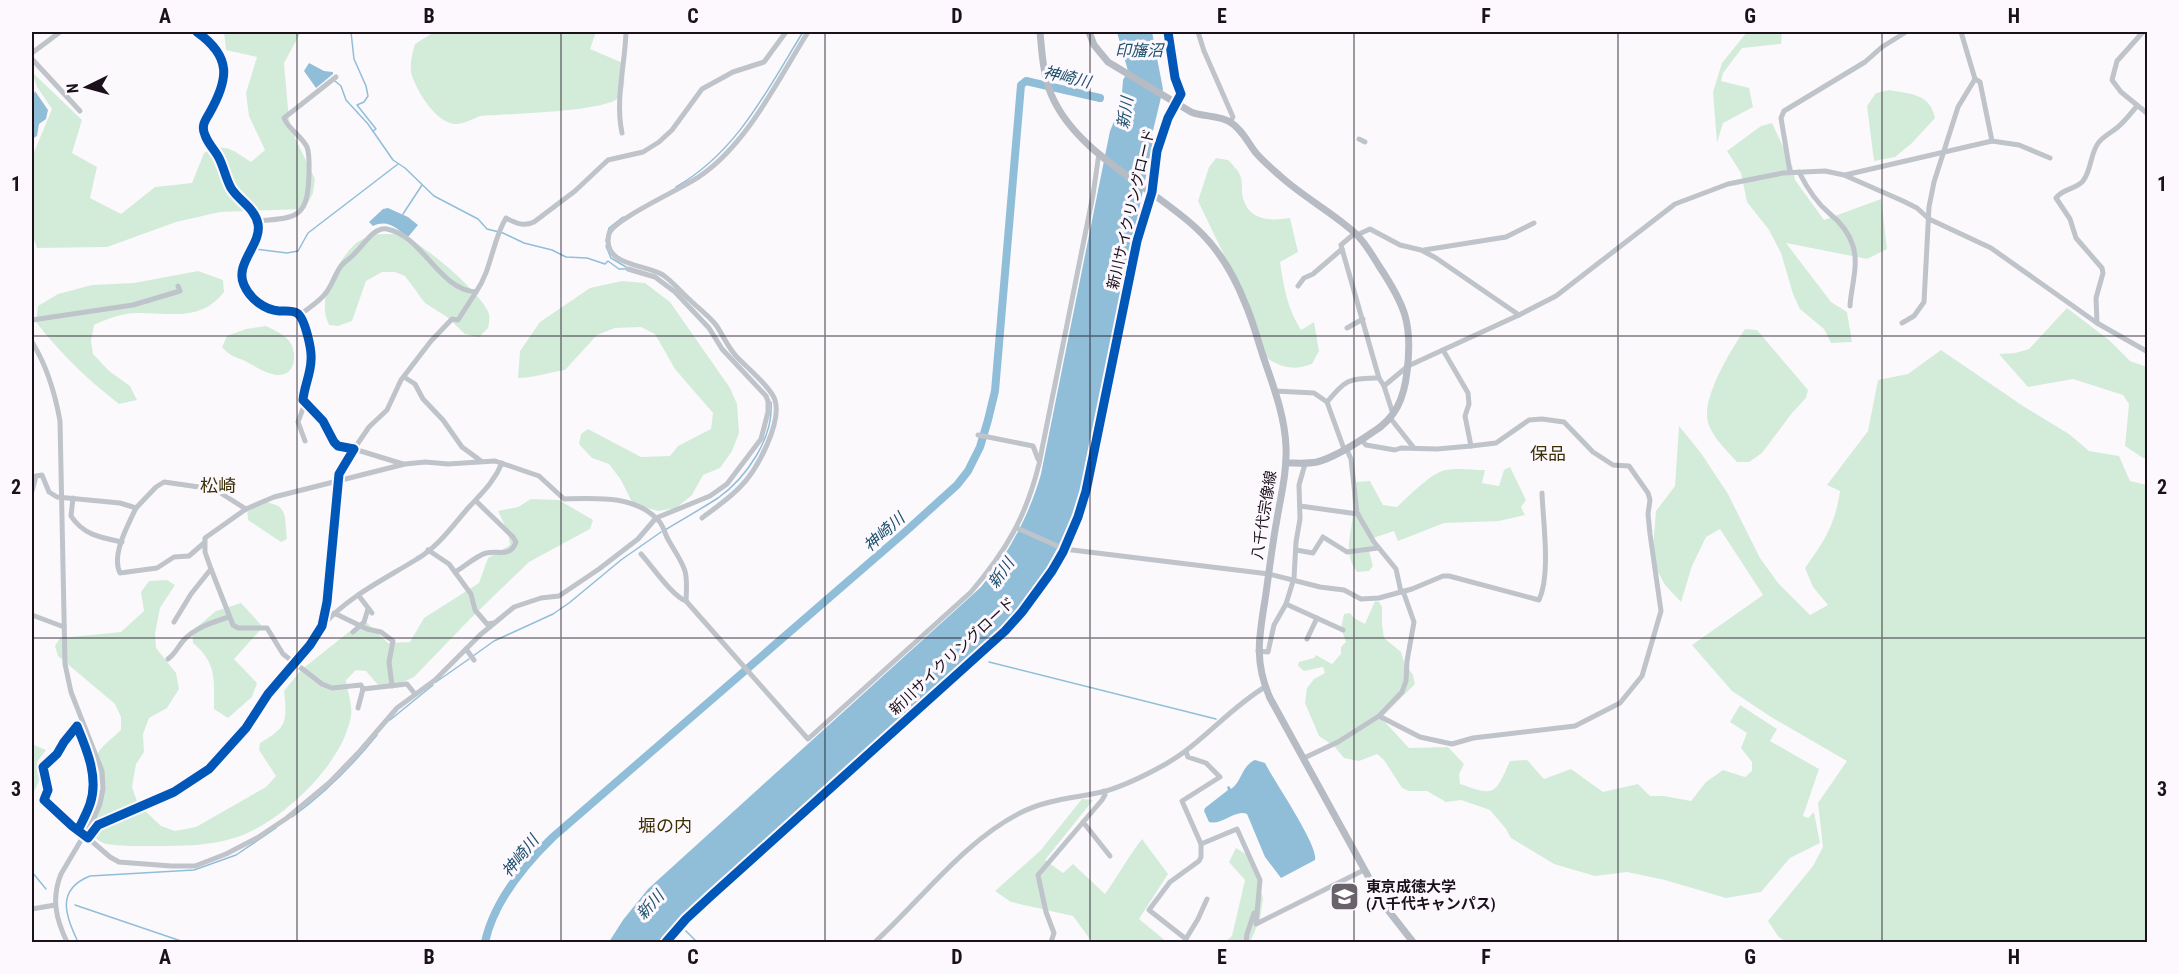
<svg xmlns="http://www.w3.org/2000/svg" width="2179" height="974" font-family="'Roboto Condensed','Noto Sans JP',sans-serif">
<style>
.green{fill:#d3ecda}
.water{fill:#90bed9}
.lines{fill:none;stroke-linecap:round;stroke-linejoin:round}
.stream{stroke:#90bed9;stroke-width:1.5}
.river{stroke:#90bed9;stroke-width:8}
.minor{stroke:#bfc3ca;stroke-width:5}
.major{stroke:#b6bbc4;stroke-width:7}
.cycleway-casing{stroke:#fdf8fe;stroke-width:13}
.cycleway{stroke:#0057b8;stroke-width:9}
.grid{fill:none;stroke:#1a111b;stroke-width:1.5;stroke-opacity:0.55}
.labels{text-anchor:middle;dominant-baseline:central;stroke-width:6;stroke-linejoin:round;paint-order:stroke}
.street-label{font-size:15px;fill:#1a111b;stroke:#fdf8fe}
.poi-label{font-size:15px;font-weight:bold;fill:#1a111b;stroke:#fdf8fe;text-anchor:start}
.water-label{font-size:16px;font-style:italic;fill:#1c506b;stroke:#fdf8fe}
.quarter-label{font-size:18px;fill:#3b2f04;stroke:#fdf8fe}
.neatline{fill:none;stroke:#1a111b;stroke-width:2}
.grid-label{font-size:20px;text-anchor:middle;font-weight:bold;fill:#1a111b}
</style>
<rect width="100%" height="100%" fill="#fcf9fd"/>
<g class="green">
<path d="M224,32H301L284,63L289,120L295,138L315,179L313,193L305,209L220,212L176,222L107,247L37,248L32,234V157L52,109L37,87L32,72L82,120L72,153L97,167L90,198L121,214L155,187L192,183L204,153C226,142 232,150 251,162L265,150L249,116L246,93L257,57L226,50Z"/>
<path d="M434,32H596L590,49L623,63C624,74 627,89 618,98C605,112 504,114 480,116C473,119 462,125 454,124C435,121 418,93 412,76C409,66 412,54 415,44Z"/>
<path d="M1747,32H1782L1781,44L1742,48L1723,73L1721,81L1749,88L1753,107L1723,123L1717,143L1713,92L1722,63Z"/>
<path d="M1889,90C1910,94 1930,93 1935,118L1912,143L1895,157L1874,161L1867,106L1876,93Z"/>
<path d="M1772,123L1793,168L1795,180L1824,220L1881,199L1887,249L1867,259L1786,243L1831,302L1847,312L1852,342L1831,343L1824,329L1800,309L1793,294L1781,253L1769,230L1747,202L1741,173L1727,151L1761,126Z"/>
<path d="M1216,158L1228,160C1232,164 1238,170 1240,175C1243,181 1241,191 1243,198C1249,221 1271,221 1290,218L1298,252L1280,262C1284,287 1287,308 1301,330L1314,322L1319,351L1312,364C1293,371 1279,368 1263,355L1226,259L1198,201L1209,167Z"/>
<path d="M373,234C381,235 392,233 400,235C420,240 483,294 489,314C490,318 489,324 488,328L479,337L465,334L447,317L425,303L405,276L395,272H382L366,281L352,321L338,326L329,325C316,299 335,266 352,247C357,241 366,238 373,234Z"/>
<path d="M198,271L223,280L224,292C200,323 168,312 134,313C120,314 107,319 94,325L91,341L93,354L109,371L130,386L137,400L119,404C88,380 60,353 36,322L38,306L58,294L92,285L134,283Z"/>
<path d="M622,281L645,283L670,302L730,388L737,404L739,433L732,451L720,468L703,475L692,495L676,508L658,511L633,504L621,480L609,464L592,458L579,444L581,434L588,429L641,457L670,456L678,446L711,429L713,413L675,369L655,334L641,327L615,328L597,335L565,370C549,372 535,378 518,378L520,351L540,322L590,288Z"/>
<path d="M2067,308L2109,340L2130,361L2147,367V458H2143L2125,446L2129,404L2123,395L2073,379L2028,387L1999,354L2015,353L2029,349Z"/>
<path d="M266,326C274,330 284,334 290,342C297,352 296,375 280,375C267,375 257,367 245,361C236,357 229,356 222,347L227,336L246,329Z"/>
<path d="M1745,329L1757,330L1808,390L1806,398L1792,413L1762,453L1749,462H1737C1726,449 1707,433 1707,415C1706,391 1732,348 1745,329Z"/>
<path d="M1941,350L2023,406L2069,434L2089,451L2119,456L2130,481L2147,485V942H1785L1778,936L1768,921L1813,866L1823,847L1818,803L1847,761L1771,717L1732,691L1692,645L1763,595L1720,529L1706,537L1692,566L1681,602L1665,585L1652,561L1656,511L1675,486L1679,426L1701,453L1728,494L1760,558L1778,583L1810,615L1828,605L1813,587L1805,568C1825,540 1835,525 1840,491L1827,485L1868,431L1878,380L1908,374Z"/>
<path d="M1510,467L1526,500L1521,507L1525,515L1499,521L1444,523L1398,541L1394,531L1373,538L1359,513L1356,482L1370,481L1383,505L1397,507C1409,496 1427,477 1442,471C1455,467 1471,470 1485,470L1482,483L1499,486L1504,470Z"/>
<path d="M1352,489L1356,514L1375,547L1369,551L1373,566L1369,571L1357,572C1342,550 1352,536 1353,512C1353,505 1352,497 1352,489Z"/>
<path d="M531,499L559,500L593,520L590,529L529,562L470,619L414,677L395,686H379L366,671L356,670L346,680C347,690 353,705 351,716C343,764 282,822 237,837C211,846 182,846 156,846C144,846 110,847 101,842C77,827 88,805 101,788C100,780 95,770 95,764C94,750 112,739 121,730V717L115,704L58,656L55,646L60,638L121,632L144,611L141,592L149,581L167,580L175,585L160,608L155,634L156,648L176,673L179,689L167,708L149,718L143,734L144,752L136,764L132,787L138,804L161,826L175,831L196,827L266,787L276,776L259,750L260,743C288,727 287,721 284,691L301,670L364,620L388,643L410,642L424,618L479,583L488,558L510,545L508,532L498,511L518,507Z"/>
<path d="M259,501C289,505 284,512 287,539L281,542L248,520L247,509Z"/>
<path d="M1375,601L1379,602L1382,607V624L1384,638L1401,652L1404,662L1413,675L1415,684L1384,715V721L1409,748L1448,747L1464,764L1459,774L1460,784C1496,797 1495,794 1510,761L1527,760L1544,779L1571,769L1603,792L1638,784L1650,796H1664L1691,801L1706,782L1723,770L1745,777L1752,771V762L1741,748L1747,733L1730,722L1740,705L1777,729L1770,741L1819,769L1803,816L1808,818L1814,812L1820,843L1790,858L1761,892L1726,898L1665,880L1627,872L1595,876L1554,864L1511,838L1506,829L1490,810L1461,800L1446,802L1427,791H1409L1402,788L1384,760L1377,754L1359,761L1344,758L1334,746L1319,736L1305,703L1307,688L1314,679L1325,673L1323,667L1304,671L1298,666L1299,662L1314,658L1316,655L1332,664L1341,654V647L1346,642L1341,628L1344,614L1350,613L1354,618L1365,624Z"/>
<path d="M241,603L263,627L234,659L257,683L252,697L228,718L214,709C214,680 217,663 193,643L192,631L216,611Z"/>
<path d="M32,744L46,750L37,762L40,779L32,796Z"/>
<path d="M1082,799L1093,800L1045,860L1063,873L1073,864L1105,894C1118,876 1128,857 1142,839L1168,874L1139,919L1167,942H1092L1073,916L1011,902L995,891L1040,851Z"/>
<path d="M1236,848L1250,857L1263,898L1260,919L1250,942H1225L1232,936L1245,880L1229,862Z"/>
</g>
<g class="water">
<path d="M1117,32H1152L1163,89L1152,135L1153,142L1081,490C1063,545 1040,586 1000,630L682,918L662,942H609L623,920L648,889L981,587C1009,553 1029,516 1041,474L1110,131L1121,105L1123,80L1128,71Z"/>
<path d="M309,63L324,71L333,72V74L316,88L304,71Z"/>
<path d="M35,91L48,110L46,119L39,124L37,136L32,139V99Z"/>
<path d="M388,208L408,217L418,225L408,237C396,228 388,219 373,226L369,222L383,209Z"/>
<path d="M1255,760L1265,763C1274,781 1319,846 1315,860L1281,878L1265,857L1247,814C1235,809 1222,826 1209,822L1204,811L1205,808L1228,790L1227,787L1229,786L1231,789C1242,782 1241,766 1255,760Z"/>
</g>
<g class="lines">
<g class="stream">
<path d="M351,32L354,59L366,86L368,96L364,102L357,105L376,129L373,131"/>
<path d="M335,81L341,86L346,100L368,124L393,160L405,168L434,196L478,219L487,229L503,233L524,243L552,250L566,257L587,258L605,264L608,261L619,269H626"/>
<path d="M676,187C738,151 767,90 803,32"/>
<path d="M403,214L422,185"/>
<path d="M606,241L609,228L623,217"/>
<path d="M606,246L611,258L626,267"/>
<path d="M255,249L287,253L298,251L308,233L398,164"/>
<path d="M665,530C683,519 701,509 718,498C746,478 774,438 771,402"/>
<path d="M473,656L494,641L553,614L569,603L621,560L661,532"/>
<path d="M989,662L1216,719"/>
<path d="M436,682L469,659"/>
<path d="M390,720L433,685"/>
<path d="M292,817C325,793 352,766 377,735"/>
<path d="M32,872L46,889"/>
<path d="M75,905L184,942"/>
<path d="M686,931L697,942"/>
<path d="M78,942C66,916 55,890 90,876L194,870L236,855L276,828"/>
</g>
<path class="river" d="M485,942C494,902 524,865 553,837L905,532L957,485L968,471L980,447L988,420L995,391L1021,85L1026,81L1100,98"/>
<g class="minor">
<path d="M1198,32L1204,51L1233,117L1230,122"/>
<path d="M2143,32L2117,61L2112,80L2121,92L2148,114"/>
<path d="M32,53L60,32"/>
<path d="M32,59L80,111"/>
<path d="M1975,79L1980,82L1992,141L2019,145L2050,158"/>
<path d="M622,133C615,100 625,65 626,32"/>
<path d="M1359,139L1365,142"/>
<path d="M1790,172L1781,118L1784,111L1865,62L1882,47L1906,32"/>
<path d="M1799,172C1806,186 1817,203 1829,213C1839,221 1849,233 1853,246C1859,265 1851,287 1850,306"/>
<path d="M1845,175L1992,141"/>
<path d="M257,221C296,218 308,219 309,174C309,166 310,155 307,147C301,135 288,129 284,118L336,77"/>
<path d="M1355,233L1341,245L1342,249L1379,378L1384,386L1393,414"/>
<path d="M1357,235L1370,229L1400,245L1421,250L1436,258L1519,315"/>
<path d="M1424,250L1506,237L1534,223"/>
<path d="M1298,286L1304,278L1313,274L1342,249"/>
<path d="M300,315C308,308 319,302 325,294C332,286 335,274 341,266C345,261 351,258 355,253C364,245 373,227 387,229C423,236 438,289 476,292C492,269 492,241 506,218C516,223 523,227 534,222L575,191L608,160L643,152L659,142L672,130L702,89L733,72L764,62L786,32"/>
<path d="M32,320L133,305L180,291L178,286"/>
<path d="M1902,323L1914,316L1924,302L1929,207L1934,182L1958,107L1975,79L1961,32"/>
<path d="M2097,323L2096,298L2103,273L2102,268L2076,238L2070,219L2056,198C2063,188 2075,190 2083,181C2092,169 2090,153 2099,142C2104,136 2112,132 2118,127C2125,121 2131,113 2137,106"/>
<path d="M1347,328L1363,319"/>
<path d="M32,342C47,366 55,393 60,421L65,664L71,692L102,771L103,789L100,804L93,820L61,874C51,899 56,919 67,942"/>
<path d="M404,377L415,384L423,399L443,420L462,447L481,461"/>
<path d="M1384,386L1408,366L1519,315L1556,296L1675,204L1728,184L1783,173L1825,171L1844,175L1903,201L1917,208L1929,219L1991,248L2097,323L2148,352"/>
<path d="M1275,391L1314,393L1327,402L1344,449"/>
<path d="M1327,402C1348,378 1347,379 1379,378"/>
<path d="M305,403L298,422L305,441"/>
<path d="M1391,419L1414,448"/>
<path d="M978,435L1033,446L1038,459"/>
<path d="M1361,440L1366,445L1395,450L1401,448L1437,449L1471,446L1465,416L1469,404L1468,393L1443,350"/>
<path d="M1346,448L1351,459L1357,513L1374,542L1396,569L1401,592"/>
<path d="M403,464L354,449L369,427L387,410L401,380L431,341L452,319L458,320L476,292"/>
<path d="M32,491L36,476L42,475L49,492L57,497L120,503L136,508L156,487L164,482L206,488L219,492L246,509L274,497L405,464L425,462L448,464L495,461L539,476L564,499C596,498 636,495 659,521C664,527 665,535 669,541C685,569 688,567 686,601"/>
<path d="M73,498L71,516C83,535 102,538 122,542"/>
<path d="M1300,506L1358,514"/>
<path d="M136,508C128,525 111,555 120,573L157,568L174,557L189,556L204,543"/>
<path d="M702,518C715,508 730,498 741,486C757,470 782,423 775,400C771,387 745,366 736,356C727,346 723,335 716,325C709,316 698,308 690,300C681,292 673,282 663,275C645,264 601,266 609,234C613,219 684,188 700,176C747,144 778,80 808,32"/>
<path d="M1017,528L1064,549L1269,574L1320,587L1344,590L1361,599L1379,598L1412,589L1443,576H1449L1539,600C1551,574 1543,522 1542,493"/>
<path d="M428,550L449,564L471,594L475,610L487,624L494,623"/>
<path d="M1296,550L1313,553L1323,537L1347,552L1378,548"/>
<path d="M641,554C652,566 672,596 686,601L808,739L971,592C1006,551 1026,517 1039,464L1093,195L1099,153"/>
<path d="M211,569L233,625L238,628H267L283,654L322,684L332,688L361,685L363,689L407,684L415,694"/>
<path d="M455,572C464,567 476,556 486,553C499,550 510,558 516,542L513,537L476,501"/>
<path d="M1403,591L1414,622L1407,661L1406,681L1402,692L1379,716L1420,737L1452,744L1473,738L1575,726L1620,703L1642,676L1661,611L1650,534L1648,514L1650,500L1648,493L1629,466L1613,465L1593,452L1564,422L1542,419L1529,420L1496,443L1471,446"/>
<path d="M359,596L372,613"/>
<path d="M1286,604L1343,630"/>
<path d="M334,613L367,629L381,632L393,641L389,662L392,686"/>
<path d="M32,615L64,627"/>
<path d="M174,622L191,594L211,569L205,552V538L246,509"/>
<path d="M323,625C349,596 385,579 417,559C439,546 453,525 469,507C482,493 494,482 502,463"/>
<path d="M353,632L364,622L368,609"/>
<path d="M1307,639L1317,618"/>
<path d="M466,649L474,660"/>
<path d="M1258,651L1268,652L1274,625L1286,604L1294,578L1296,542L1300,519L1299,485L1305,464"/>
<path d="M168,659C175,654 177,648 183,641C194,628 213,622 229,617"/>
<path d="M358,708L363,689"/>
<path d="M1186,752L1188,757L1206,763L1220,777L1182,801L1201,844L1237,829L1260,880L1256,924L1364,870"/>
<path d="M1304,758L1338,742L1379,716"/>
<path d="M1083,822L1110,856"/>
<path d="M78,830C82,822 87,813 90,804C99,778 87,750 77,726L64,742L57,754L43,767L48,790L44,800L72,826L88,838L98,825L174,792L209,769L246,728L268,694L310,645L322,626L327,602L339,474L354,449L338,446L334,442L323,421L303,400C304,387 311,373 311,360C312,350 305,318 297,313C292,310 285,311 279,311C265,310 250,299 244,285C234,264 262,244 258,224C255,208 239,201 231,188C226,179 224,168 219,158C215,150 208,144 205,135C201,126 205,121 209,114C229,79 232,57 197,32"/>
<path d="M88,838L110,857L119,862L171,866H195L226,854L257,838L287,818L329,783L360,751L397,708L435,680L480,635L514,607L541,598L559,596L599,569L638,539L656,518L710,496L727,484L761,439L768,412V401L766,396L722,349L709,328L675,292L655,277L628,269"/>
<path d="M32,909L55,905"/>
<path d="M1186,939L1149,910L1170,882L1199,861L1201,857V844"/>
<path d="M875,942C921,900 965,840 1022,812C1048,799 1077,798 1106,791C1126,785 1146,775 1164,765C1202,744 1228,709 1265,687"/>
<path d="M1051,942L1054,933L1046,912L1038,875L1102,800L1105,795L1104,791"/>
<path d="M1184,942L1198,919L1207,899"/>
<path d="M1246,942L1247,934L1254,913"/>
</g>
<g class="major">
<path d="M1040,32C1042,53 1043,74 1051,94C1076,154 1150,185 1196,228C1219,249 1234,275 1245,303C1253,321 1258,341 1264,359C1274,388 1285,417 1286,447C1287,472 1281,495 1277,519C1272,546 1269,573 1265,600C1259,637 1254,662 1270,698L1384,905L1413,942"/>
<path d="M1089,32L1094,45L1108,62L1191,112C1203,117 1219,115 1230,122C1242,129 1248,143 1256,153C1263,161 1271,168 1279,175C1303,197 1332,212 1355,233C1365,242 1372,255 1379,266C1405,305 1413,324 1407,372C1404,398 1396,418 1373,432C1357,443 1336,457 1317,462C1307,464 1296,463 1286,463"/>
</g>
<defs>
<g id="cycleway">
<path d="M78,830C82,822 87,813 90,804C99,778 87,750 77,726L64,742L57,754L43,767L48,790L44,800L72,826L88,838L98,825L174,792L209,769L246,728L268,694L310,645L322,626L327,602L339,474L354,449L338,446L334,442L323,421L303,400C304,387 311,373 311,360C312,350 305,318 297,313C292,310 285,311 279,311C265,310 250,299 244,285C234,264 262,244 258,224C255,208 239,201 231,188C226,179 224,168 219,158C215,150 208,144 205,135C201,126 205,121 209,114C229,79 232,57 197,32"/>
<path d="M666,942L686,919L712,895L1005,631L1022,612L1052,571L1063,552L1078,517L1086,491L1137,241L1152,192L1157,151L1168,118L1181,94L1175,78L1168,32"/>
</g>
</defs>
<use href="#cycleway" class="cycleway-casing"/>
<use href="#cycleway" class="cycleway"/>
</g>
<path class="grid" d="M297,32V942M561,32V942M825,32V942M1090,32V942M1354,32V942M1618,32V942M1882,32V942M32,336H2148M32,638H2148"/>
<defs>
<symbol id="university-square" viewBox="-11 -11 22 22"><rect x="-9" y="-9" width="18" height="18" rx="4" fill="#69626a" stroke="#fdf8fe"/><path d="M0-5L7-2L0 1L-7-2ZM-4 1L0 2.5L4 1V4Q0 6-4 4Z" fill="#fff"/></symbol>
</defs>
<g fill-rule="evenodd">
<use href="#university-square" x="1328" y="880" width="33" height="33"/>
</g>
<g class="labels">
<g class="street-label">
<text transform="translate(1131 209) rotate(-77)">新川サイクリングロード</text>
<text transform="translate(1264 515) rotate(-81)">八千代宗像線</text>
<text transform="translate(952 656) rotate(-43)">新川サイクリングロード</text>
</g>
<g class="poi-label">
<text x="1366" y="887">東京成徳大学<tspan x="1366" dy="17">(八千代キャンパス)</tspan></text>
</g>
<g class="water-label">
<text x="1139" y="50">印旛沼</text>
<text transform="translate(1067 77) rotate(13)">神崎川</text>
<text transform="translate(1125 113) rotate(-82)">新川</text>
<text transform="translate(884 532) rotate(-42)">神崎川</text>
<text transform="translate(1001 573) rotate(-55)">新川</text>
<text transform="translate(520 856) rotate(-51)">神崎川</text>
<text transform="translate(650 905) rotate(-48)">新川</text>
</g>
<g class="quarter-label">
<text x="1548" y="453">保品</text>
<text x="218" y="485">松崎</text>
<text x="665" y="825">堀の内</text>
</g>
</g>
<rect width="2179" height="974" fill="none" stroke="#fdf8fe" stroke-width="66"/>
<g transform="translate(87 87) rotate(265)" stroke="#fdf8fe" stroke-width="4.5" paint-order="stroke">
<path d="M0-4.5L10 22L0 15L-10 22Z" fill="#1a111b"/>
<text y="-9" font-size="16" font-weight="bold" text-anchor="middle" fill="#1a111b">N</text>
</g>
<rect x="33" y="33" width="2113" height="908" class="neatline"/>
<g class="grid-label">
<text x="165" y="23">A</text>
<text x="429" y="23">B</text>
<text x="693" y="23">C</text>
<text x="957" y="23">D</text>
<text x="1222" y="23">E</text>
<text x="1486" y="23">F</text>
<text x="1750" y="23">G</text>
<text x="2014" y="23">H</text>
<text x="16" y="191">1</text>
<text x="2162" y="191">1</text>
<text x="16" y="494">2</text>
<text x="2162" y="494">2</text>
<text x="16" y="796">3</text>
<text x="2162" y="796">3</text>
<text x="165" y="964">A</text>
<text x="429" y="964">B</text>
<text x="693" y="964">C</text>
<text x="957" y="964">D</text>
<text x="1222" y="964">E</text>
<text x="1486" y="964">F</text>
<text x="1750" y="964">G</text>
<text x="2014" y="964">H</text>
</g>
</svg>
